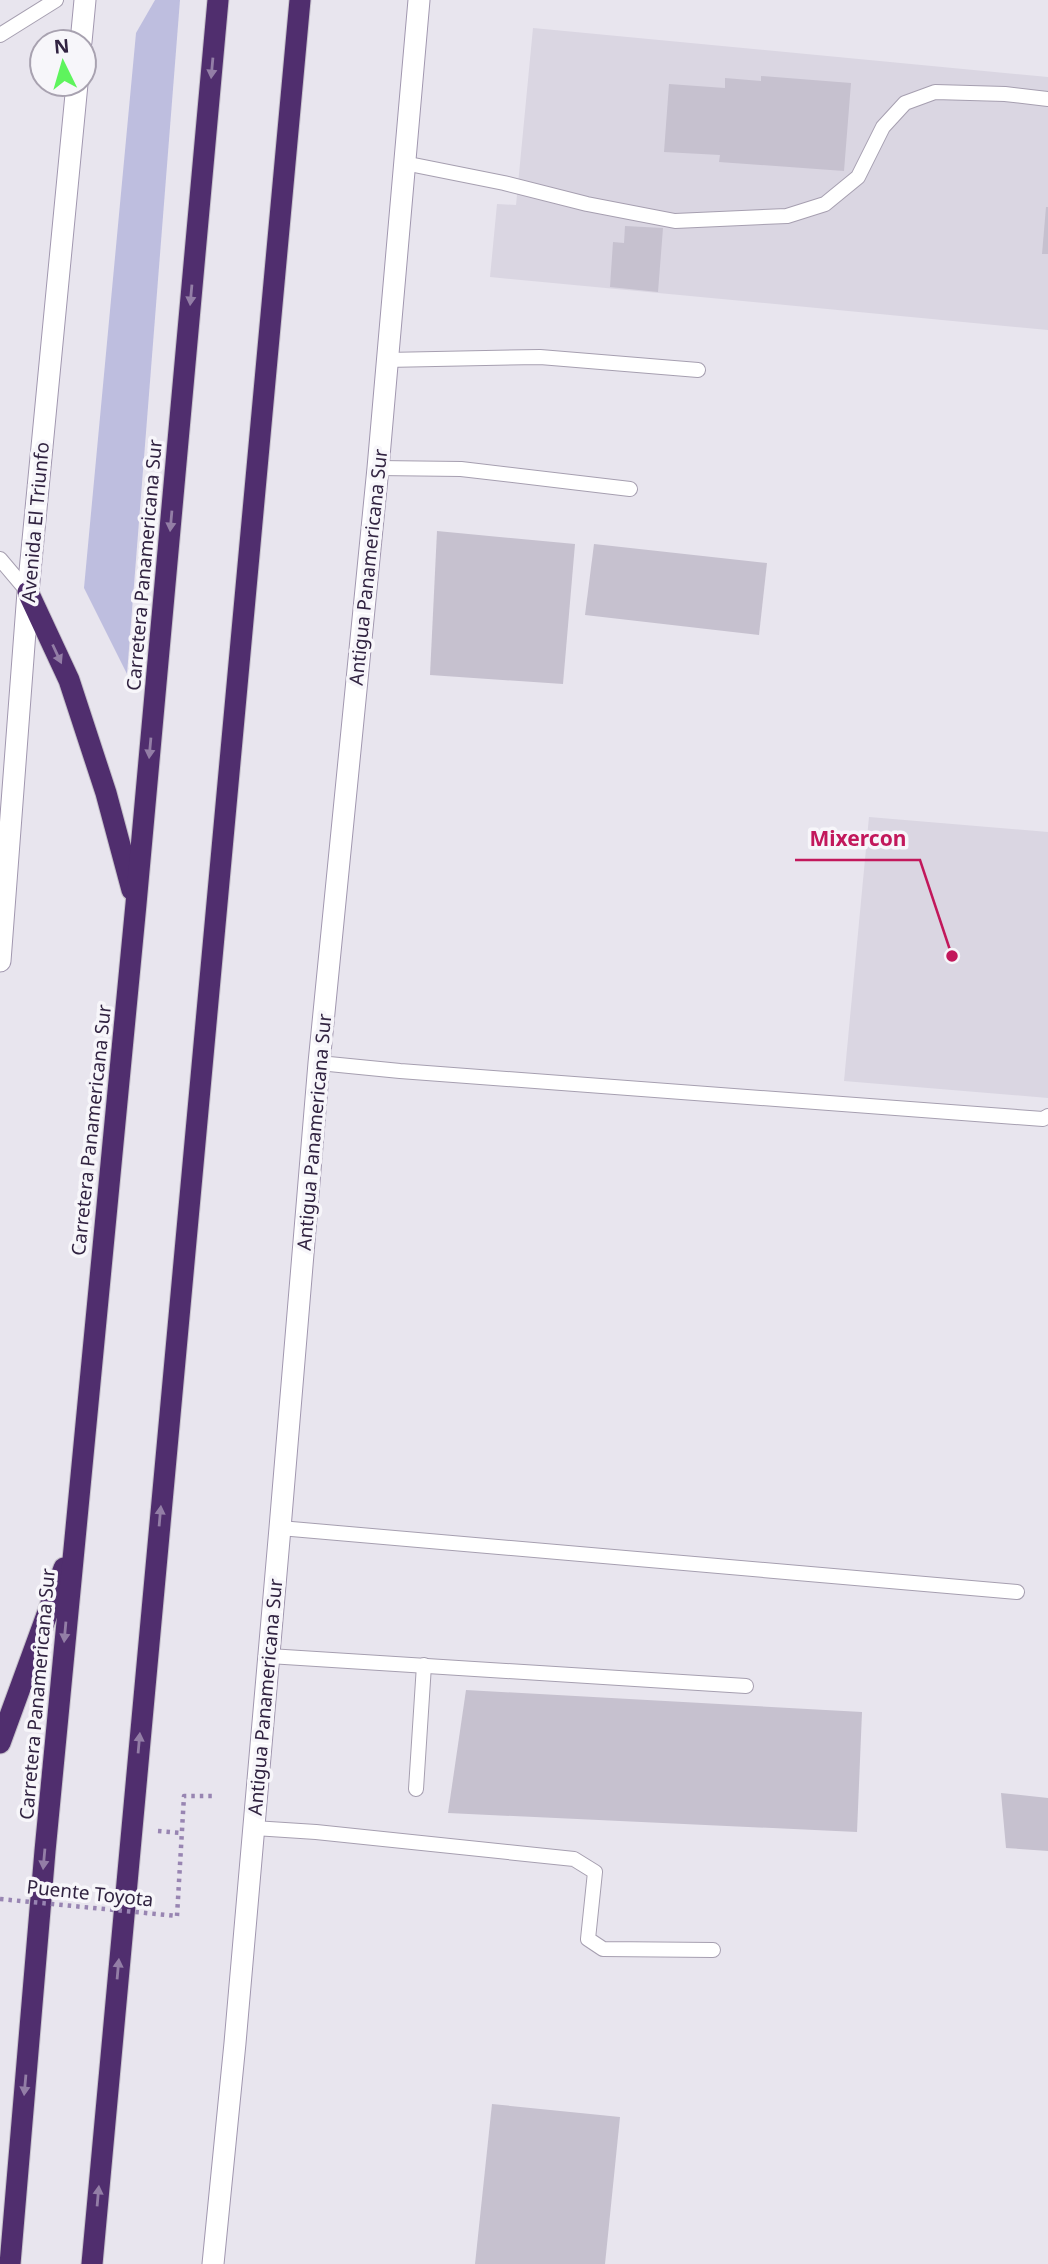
<svg xmlns="http://www.w3.org/2000/svg" width="1048" height="2264" font-family="'Noto Sans',sans-serif">
<style>
.built{fill:#dad6e2}
.green{fill:#bebedf}
.building{fill:#c6c1cf}
.lines{fill:none;stroke-linecap:round;stroke-linejoin:round}
.lane-casing{stroke:#a69fb0;stroke-width:16}
.secondary-casing{stroke:#a197af;stroke-width:23}
.highway-casing{stroke:#c5c1ca;stroke-width:23}
.path{stroke:#9885b2;stroke-width:4.5;stroke-dasharray:3.5 5;stroke-linecap:butt}
.lane{stroke:#fff;stroke-width:14}
.secondary{stroke:#fff;stroke-width:21}
.highway{stroke:#502e6e;stroke-width:21}
.path-bridge{stroke:#9885b2;stroke-width:4.5;stroke-dasharray:3.5 5;stroke-linecap:butt}
.oneway{fill:#937ea6}
.labels{text-anchor:middle;dominant-baseline:central;stroke-width:7;stroke-linejoin:round;paint-order:stroke}
.street-label{font-size:19px;fill:#312341;stroke:#f7f6fa}
.leader{fill:none;stroke:#c2185b;stroke-width:2.5}
.callout-dot{fill:#c2185b;stroke:#f7f6fa;stroke-width:2.5}
.callout-label{font-size:21px;text-anchor:middle;font-weight:bold;fill:#c2185b;stroke:#f7f6fa;stroke-width:7;stroke-linejoin:round;paint-order:stroke}
</style>
<rect width="100%" height="100%" fill="#e8e5ee"/>
<g class="built">
<path d="M533,28L1048,77V330L490,277L497,204L516,205Z"/>
<path d="M869,817L1048,832V1098L844,1081Z"/>
</g>
<path class="green" d="M155,0H180L127,674L84,588L136,33Z"/>
<g class="building">
<path d="M761,76L851,83L844,171L719,162L720,155L664,152L669,84L725,88V78L761,81Z"/>
<path d="M1046,207H1048V254H1042Z"/>
<path d="M625,226L663,228L658,292L610,287L613,242L624,243Z"/>
<path d="M437,531L575,544L563,684L430,675Z"/>
<path d="M594,544L767,563L759,635L585,615Z"/>
<path d="M466,1690L862,1712L857,1832L448,1813Z"/>
<path d="M1001,1793L1048,1798V1851L1006,1848Z"/>
<path d="M492,2104L620,2117L605,2264H475Z"/>
</g>
<g class="lines">
<defs>
<g id="lane">
<path d="M0,35L56,0"/>
<path d="M404,163L504,183L587,204L675,221L787,216L825,204L858,177L883,127L905,103L935,92L1005,94L1048,99"/>
<path d="M386,360L540,357L698,370"/>
<path d="M378,468L461,469L630,489"/>
<path d="M0,559L28,592"/>
<path d="M319,1063L400,1071L1043,1119L1048,1116"/>
<path d="M280,1528L1017,1592"/>
<path d="M269,1656L746,1686"/>
<path d="M416,1789L424,1665"/>
<path d="M253,1828L316,1832L574,1859L595,1872L588,1939L603,1949L713,1950"/>
</g>
<g id="secondary">
<path d="M81,42L85,0"/>
<path d="M0,961L28,592L77,84"/>
<path d="M213,2264L235,2043L280,1528L319,1063L378,468L419,0"/>
</g>
<g id="highway">
<path d="M28,592L69,680L106,793L132,890"/>
<path d="M0,1743L64,1568"/>
<path d="M10,2264L45,1851L136,904L218,0"/>
<path d="M92,2264L300,0"/>
</g>
</defs>
<use href="#lane" class="lane-casing"/>
<use href="#secondary" class="secondary-casing"/>
<use href="#highway" class="highway-casing"/>
<g class="path">
<path d="M158,1831L182,1833"/>
<path d="M177,1916L184,1796H214"/>
</g>
<use href="#lane" class="lane"/>
<use href="#secondary" class="secondary"/>
<use href="#highway" class="highway"/>
<path class="path-bridge" d="M0,1899L177,1916"/>
</g>
<defs><path id="oneway-solid" d="M-6-.8H1V-3.2L6.5 0L1 3.2V.8H-6Z" transform="scale(1.75)"/></defs>
<g class="oneway">
<use href="#oneway-solid" transform="translate(212 68) rotate(95)"/>
<use href="#oneway-solid" transform="translate(191 295) rotate(95)"/>
<use href="#oneway-solid" transform="translate(171 521) rotate(95)"/>
<use href="#oneway-solid" transform="translate(57 654) rotate(65)"/>
<use href="#oneway-solid" transform="translate(150 748) rotate(95)"/>
<use href="#oneway-solid" transform="translate(160 1516) rotate(-85)"/>
<use href="#oneway-solid" transform="translate(65 1632) rotate(95)"/>
<use href="#oneway-solid" transform="translate(139 1743) rotate(-85)"/>
<use href="#oneway-solid" transform="translate(44 1859) rotate(95)"/>
<use href="#oneway-solid" transform="translate(118 1969) rotate(-85)"/>
<use href="#oneway-solid" transform="translate(25 2085) rotate(95)"/>
<use href="#oneway-solid" transform="translate(98 2196) rotate(-85)"/>
</g>
<g class="labels">
<g class="street-label">
<text transform="translate(35 522) rotate(-85)">Avenida El Triunfo</text>
<text transform="translate(144 565) rotate(-85)">Carretera Panamericana Sur</text>
<text transform="translate(368 567) rotate(-84)">Antigua Panamericana Sur</text>
<text transform="translate(91 1130) rotate(-84)">Carretera Panamericana Sur</text>
<text transform="translate(314 1132) rotate(-85)">Antigua Panamericana Sur</text>
<text transform="translate(37 1694) rotate(-85)">Carretera Panamericana Sur</text>
<text transform="translate(265 1697) rotate(-85)">Antigua Panamericana Sur</text>
<text transform="translate(90 1893) rotate(6)">Puente Toyota</text>
</g>
</g>
<path class="leader" d="M952 956L920 860H795"/>
<circle class="callout-dot" cx="952" cy="956" r="7"/>
<g class="callout-label">
<text x="858" y="846">Mixercon</text>
</g>
<g transform="translate(63 63) rotate(355)"><circle r="33" fill="#f7f6fa" stroke="#a8a2b0" stroke-width="2"/>
<path d="M0-5L12 26L0 18L-12 26Z" fill="#5ef45d"/>
<text y="-10" font-size="19" font-weight="bold" text-anchor="middle" fill="#312341">N</text>
</g>
</svg>
